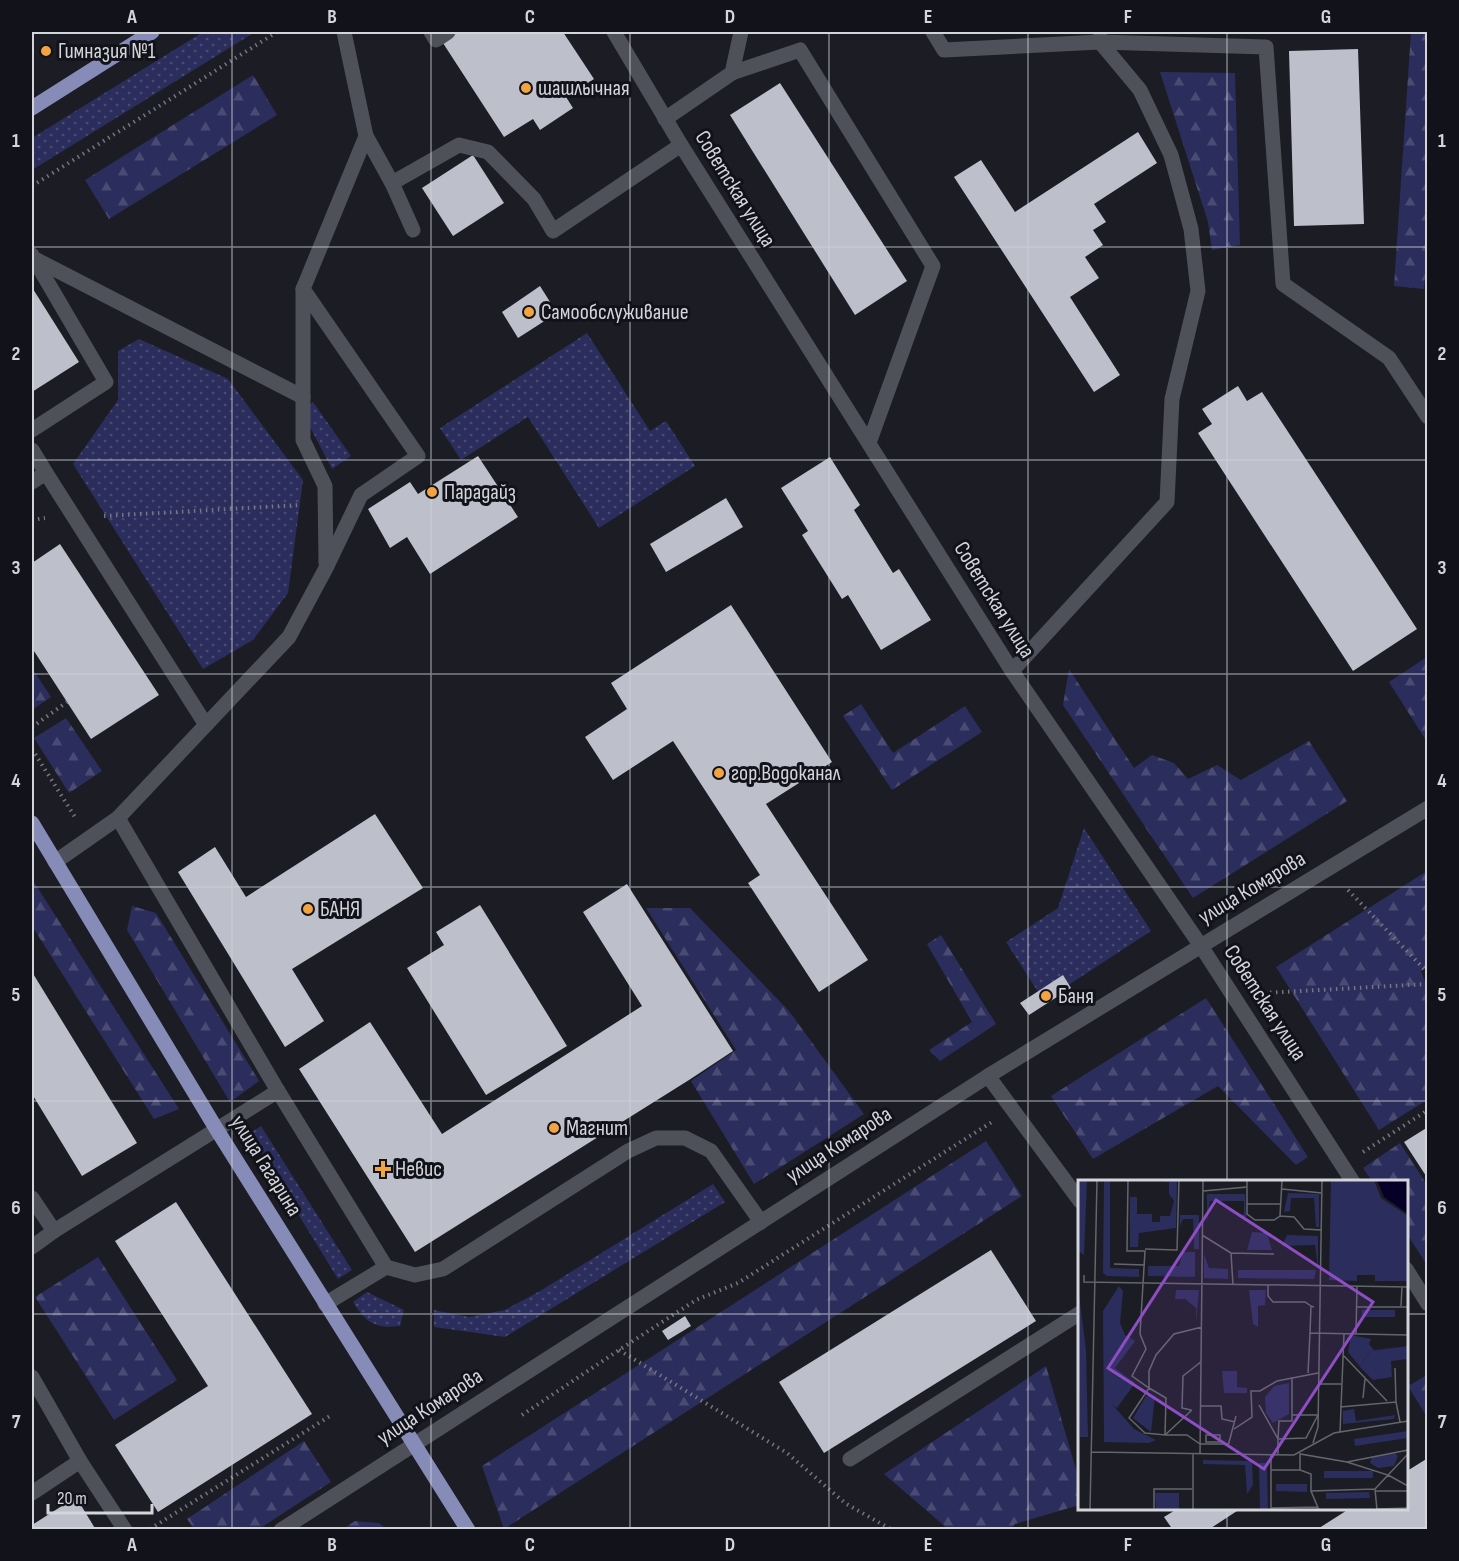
<svg xmlns="http://www.w3.org/2000/svg" width="1459" height="1561" font-family="'Sofia Sans Condensed',sans-serif">
<style>
.green{fill:url(#green-dots)}
.forest{fill:url(#forest-firs)}
.building{fill:#bdbfca}
.lines{fill:none;stroke-linecap:round;stroke-linejoin:round}
.path{stroke:#76777e;stroke-width:4;stroke-dasharray:1.5 4.5;stroke-linecap:butt}
.minor{stroke:#4f515a;stroke-width:15}
.major{stroke:#868cb7;stroke-width:15}
.grid{fill:none;stroke:#d4d5da;stroke-width:1.5;stroke-opacity:0.55}
.poi-dot{fill:#f3a442;stroke:#12131a;stroke-width:2}
.labels{text-anchor:middle;dominant-baseline:central;stroke-width:6;stroke-linejoin:round;paint-order:stroke}
.poi-label{font-size:22px;fill:#d4d5da;stroke:#12131a;text-anchor:start}
.street-label{font-size:22px;fill:#d4d5da;stroke:#12131a}
.inset-road{fill:none;stroke:#65666d;stroke-width:1.5}
.view{fill:#8d4ec4;fill-opacity:0.15;stroke:#8d4ec4;stroke-width:3}
.inset-edge{fill:none;stroke:#d4d5da;stroke-width:3}
.neatline{fill:none;stroke:#d4d5da;stroke-width:2}
.grid-label{font-size:20px;text-anchor:middle;font-weight:bold;fill:#d4d5da}
</style>
<defs>
<pattern id="green-dots" width="8" height="8" patternUnits="userSpaceOnUse" patternTransform="scale(1.5)"><rect width="8" height="8" fill="#2b2d5c"/><path d="M2 2h.1M6 6h.1" fill="none" stroke="#494b73" stroke-width="1.8" stroke-linecap="round"/></pattern>
<pattern id="forest-firs" width="22" height="20" patternUnits="userSpaceOnUse" patternTransform="scale(1.5)"><rect width="22" height="20" fill="#2b2d5c"/><path d="M5 1l3.5 6h-7zM16 11l3.5 6h-7z" fill="#494b73"/></pattern>
</defs>
<rect width="100%" height="100%" fill="#1b1c24"/>
<g class="green">
<path d="M203,32H255L32,170V138Z"/>
<path d="M587,333L650,431L666,421L695,466L599,528L528,417L461,460L440,428Z"/>
<path d="M139,339L228,379L303,480L288,593L253,640L203,669L73,464L118,400V351Z"/>
<path d="M313,402L351,456L332,469L301,410Z"/>
<path d="M1084,828L1151,931L1044,1001L1006,942L1058,908Z"/>
<path d="M261,1126L352,1270L338,1279L249,1134Z"/>
<path d="M713,1184L725,1202L505,1337L434,1327V1310L469,1317L505,1310L540,1291Z"/>
<path d="M367,1292L404,1310L400,1326C375,1329 366,1323 353,1302Z"/>
</g>
<g class="forest">
<path d="M1411,32H1427L1428,238L1424,289L1394,286Z"/>
<path d="M1160,72L1235,73L1240,245L1212,250L1208,222Z"/>
<path d="M253,75L277,115L109,219L85,180Z"/>
<path d="M1427,657V742L1389,682Z"/>
<path d="M32,668L51,697L32,710Z"/>
<path d="M1069,669L1134,768L1152,755L1174,763L1188,779L1217,765L1241,780L1309,741L1347,801L1193,898L1063,705Z"/>
<path d="M861,704L893,753L965,706L982,732L892,790L843,716Z"/>
<path d="M66,718L102,771L69,793L34,738Z"/>
<path d="M1427,871V966L1421,971L1428,990L1427,1100L1379,1130L1276,967Z"/>
<path d="M32,879L179,1109L154,1119L32,926Z"/>
<path d="M132,906L156,913L259,1081L230,1102L127,930Z"/>
<path d="M646,908H690L789,1011L864,1114L754,1184L691,1081L736,1050Z"/>
<path d="M941,935L996,1024L940,1061L929,1050L972,1022L927,944Z"/>
<path d="M1206,998L1308,1157L1296,1165L1218,1086L1093,1159L1051,1096Z"/>
<path d="M986,1141L1022,1196L504,1529L482,1466Z"/>
<path d="M1400,1143L1427,1185V1265L1407,1234L1406,1182L1372,1181L1363,1168Z"/>
<path d="M98,1257L177,1380L114,1420L35,1297Z"/>
<path d="M1046,1366L1079,1480V1505L1015,1524L1011,1529H948L884,1474Z"/>
<path d="M1427,1375L1428,1376L1427,1417L1408,1386Z"/>
<path d="M304,1441L331,1482L259,1529H194L187,1519Z"/>
<path d="M355,1521L379,1523L386,1529H343Z"/>
</g>
<g class="building">
<path d="M454,32H563L594,79L566,97L573,108L540,130L533,119L504,137L441,40Z"/>
<path d="M1358,49L1364,224L1294,226L1289,51Z"/>
<path d="M780,83L907,281L855,315L730,115Z"/>
<path d="M1138,132L1157,163L1094,204L1106,222L1093,230L1103,245L1085,257L1099,278L1070,297L1120,375L1094,392L954,177L981,160L1015,212Z"/>
<path d="M473,155L504,203L453,236L422,188Z"/>
<path d="M540,286L557,313L518,338L502,312Z"/>
<path d="M33,289L79,362L32,392V290Z"/>
<path d="M1238,386L1247,401L1262,392L1417,629L1353,671L1198,433L1212,424L1202,409Z"/>
<path d="M478,456L518,517L430,574L407,537L390,548L368,509L410,482L418,494Z"/>
<path d="M830,457L860,505L854,510L893,573L899,569L931,620L881,650L848,595L842,599L802,535L808,531L781,488Z"/>
<path d="M726,498L743,527L666,572L650,544Z"/>
<path d="M60,544L159,695L91,739L32,648V563Z"/>
<path d="M731,605L832,762L766,804L868,960L819,992L748,883L760,875L673,741L613,780L585,737L627,709L611,683Z"/>
<path d="M375,814L423,888L292,969L324,1021L285,1047L178,872L215,847L246,897Z"/>
<path d="M627,884L733,1051L689,1080L415,1252L299,1069L370,1022L442,1134L642,1006L583,912Z"/>
<path d="M480,905L567,1046L486,1095L407,968L444,945L436,932Z"/>
<path d="M32,972L137,1143L82,1176L32,1094Z"/>
<path d="M1063,975L1071,988L1029,1015L1020,1003Z"/>
<path d="M1428,1127V1179L1404,1142Z"/>
<path d="M176,1202L312,1414L158,1512L115,1445L208,1386L115,1241Z"/>
<path d="M991,1250L1036,1321L824,1453L779,1382Z"/>
<path d="M685,1316L691,1326L668,1340L662,1331Z"/>
<path d="M1428,1458V1530H1316L1349,1509H1407V1471Z"/>
<path d="M76,1497L96,1530H32V1525Z"/>
<path d="M1177,1509H1236L1237,1511L1208,1530H1173L1164,1517Z"/>
</g>
<g class="lines">
<g class="path">
<path d="M32,186L277,32"/>
<path d="M104,516L300,505"/>
<path d="M32,520L45,518"/>
<path d="M32,727L67,702"/>
<path d="M32,749L75,817"/>
<path d="M1348,890L1428,973"/>
<path d="M1264,993L1428,984"/>
<path d="M1363,1152L1428,1110"/>
<path d="M619,1350L787,1453L845,1503L892,1530"/>
<path d="M522,1415L619,1350L696,1300L738,1283L992,1122"/>
<path d="M150,1529L330,1416"/>
</g>
<g class="minor">
<path d="M344,32L366,136L392,183L413,230"/>
<path d="M431,32L436,40L448,32"/>
<path d="M614,32L681,145L1012,671L1201,946L1353,1182"/>
<path d="M933,32L944,50L1100,42L1266,47L1283,284L1389,358L1428,417"/>
<path d="M732,73L800,50L933,266L869,443"/>
<path d="M665,119L732,73L741,32"/>
<path d="M392,183L459,145L488,152L534,199L553,231L681,145"/>
<path d="M32,255L33,258L303,397"/>
<path d="M303,289V440L325,486L326,563"/>
<path d="M32,430L106,382L34,259"/>
<path d="M32,450L46,473"/>
<path d="M32,482L46,473L206,725"/>
<path d="M1012,671L1167,502L1172,399L1198,291L1191,229L1171,155L1140,90L1100,42V37"/>
<path d="M55,862L118,818L289,637L326,568L361,495L418,456L303,289L366,136"/>
<path d="M988,1076L1080,1201"/>
<path d="M278,1091L386,1267L325,1304"/>
<path d="M32,1198L54,1231"/>
<path d="M32,1247L54,1231L278,1091L118,818"/>
<path d="M386,1267L415,1275L443,1269L628,1151L656,1138H685L711,1151L761,1222"/>
<path d="M1406,1269L1428,1304"/>
<path d="M32,1377L80,1461L125,1530"/>
<path d="M850,1459L1080,1313"/>
<path d="M32,1493L80,1461"/>
<path d="M281,1530L988,1076L1201,946L1428,808"/>
</g>
<g class="major">
<path d="M32,108L152,32"/>
<path d="M32,823L217,1130L468,1530"/>
</g>
</g>
<path class="grid" d="M232,32V1530M431,32V1530M630,32V1530M829,32V1530M1028,32V1530M1227,32V1182M32,247H1428M32,460H1428M32,674H1428M32,887H1428M32,1101H1428M32,1314H1080M1406,1314H1428M1227,1508V1530"/>
<g class="poi-dot">
<circle cx="46" cy="51" r="6"/>
<circle cx="526" cy="88" r="6"/>
<circle cx="529" cy="312" r="6"/>
<circle cx="432" cy="492" r="6"/>
<circle cx="719" cy="773" r="6"/>
<circle cx="308" cy="909" r="6"/>
<circle cx="1046" cy="996" r="6"/>
<circle cx="554" cy="1128" r="6"/>
<path d="M380 1160h6v6h6v6h-6v6h-6v-6h-6v-6h6z"/>
</g>
<g class="labels">
<g class="poi-label">
<text x="58" y="51">Гимназия №1</text>
<text x="538" y="88">шашлычная</text>
<text x="541" y="312">Самообслуживание</text>
<text x="444" y="492">Парадайз</text>
<text x="731" y="773">гор.Водоканал</text>
<text x="320" y="909">БАНЯ</text>
<text x="1058" y="996">Баня</text>
<text x="566" y="1128">Магнит</text>
<text x="395" y="1169">Невис</text>
</g>
<g class="street-label">
<text transform="translate(735 189) rotate(58)">Советская улица</text>
<text transform="translate(994 600) rotate(58)">Советская улица</text>
<text transform="translate(1252 888) rotate(-31)">улица Комарова</text>
<text transform="translate(1265 1003) rotate(57)">Советская улица</text>
<text transform="translate(839 1145) rotate(-33)">улица Комарова</text>
<text transform="translate(266 1166) rotate(58)">улица Гагарина</text>
<text transform="translate(430 1407) rotate(-33)">улица Комарова</text>
</g>
</g>
<g transform="translate(1078 1180)">
<rect width="330" height="330" fill="#1b1c24"/>
<path d="M279,79H305V95H279ZM0,106L8,170L10,257H2ZM41,106L45,111L42,143L47,155L54,159L31,190L42,199L46,195L52,199L34,224L56,249L78,260L71,263L26,262L25,131ZM273,155L293,159L291,164L296,170L330,166L292,171L282,187L270,172ZM144,191H159V207L169,208V213H146ZM211,203V234L195,243L188,233L187,217L196,206ZM77,313H101V330H78Z" fill="#2b2d5c"/>
<path d="M0,0H9L6,75L0,71ZM26,0H32V88L61,89V97L29,96L25,93ZM75,0H99L98,48L61,53L60,67H52V17H59V34H74V42H82V36H92L96,21L91,14V2ZM253,0H296L303,18L330,36V101H297V95H305V79H279V101L251,100ZM210,13L241,14V47H238L236,18H213L212,31L206,32ZM129,14H167L168,37H159L166,34V21H132L129,42ZM102,35H121V69H116L115,39H105L102,46ZM174,52L189,53L194,70H169ZM209,55L240,56V89L237,65L204,66ZM105,72H117V97L70,96V86H101ZM126,74L131,88L150,89V99L126,98ZM160,90H238L236,99L160,98ZM98,110H121L118,143V128L107,119H97ZM171,110H188L187,125L180,126V147L175,144ZM284,130H317V137H284ZM54,159L57,161L37,188L46,195L42,199L30,190ZM330,166V179L313,181L314,197L295,200L282,187L292,171ZM52,199L57,203L39,228L33,224ZM68,216H77L73,252L55,238ZM276,229L278,241L317,235L316,239L265,244V231ZM330,251V258L277,266L276,259ZM317,273L320,276L316,286L300,288L292,283L294,277ZM125,280L174,281L175,305L169,314L167,285L125,284ZM181,283H189L190,330H182ZM246,291H295V298H246ZM198,304H229V312L198,311ZM291,312L292,318L248,319V313Z" fill="#2b2d5c"/>
<path d="M299,0H330V34L306,17Z" fill="#060028"/>
<path class="inset-road" d="M50,0L49,71H67L62,154L68,169L54,196L71,208L88,218L87,255L67,253L51,238L71,208V191L78,175L96,154L124,147M169,7V34L177,40H196L202,36L204,0M204,9L244,13M125,11L169,7V0M169,24H202M202,36L216,37L226,49L243,50M124,55L153,73L155,105M67,69L99,70L101,0M153,73L196,74M36,84L67,85M6,95V102L330,107M190,105V116L195,122H227L233,126M323,126L324,107M279,127H330M232,153L233,126L236,127M278,153L279,106M266,176L309,221M317,188L318,222M230,193L232,153L330,155M214,197V235H240M240,204H263M285,218L287,199M181,225L200,259V275M123,226H143L144,239L157,242M262,227L318,222L322,242M113,230L104,228L105,196L124,181M214,235V241H201L200,259L228,258L240,235M156,249L174,237L173,211H182L199,201L240,193M262,252L266,154M87,255H109L122,264H150M87,255L114,230M128,255H142V262H128ZM235,263L240,247L244,0M150,266L158,236M13,272L216,275L256,253L330,241M122,274L125,0M330,274L310,295L330,306M193,275V328L240,327M269,282L330,270M193,290H222M233,311L297,309M297,311H330M299,329L330,328M12,330L19,0M76,330V309H114M115,330V274M241,330L233,311V294L222,290V274L269,282L310,295L297,309L299,330"/>
<path class="view" d="M138,20L295,122L186,289L30,188Z"/>
<rect width="330" height="330" class="inset-edge"/>
</g>
<rect width="1459" height="1561" fill="none" stroke="#12131a" stroke-width="66"/>
<path d="M48 1504v9h104v-9" fill="none" stroke="#d4d5da" stroke-width="3"/>
<text x="57" y="1504" font-size="18" fill="#d4d5da" stroke="#12131a" stroke-width="4.5" paint-order="stroke">20 m</text>
<rect x="33" y="33" width="1393" height="1495" class="neatline"/>
<g class="grid-label">
<text x="132" y="23">A</text>
<text x="332" y="23">B</text>
<text x="530" y="23">C</text>
<text x="730" y="23">D</text>
<text x="928" y="23">E</text>
<text x="1128" y="23">F</text>
<text x="1326" y="23">G</text>
<text x="16" y="147">1</text>
<text x="1442" y="147">1</text>
<text x="16" y="360">2</text>
<text x="1442" y="360">2</text>
<text x="16" y="574">3</text>
<text x="1442" y="574">3</text>
<text x="16" y="787">4</text>
<text x="1442" y="787">4</text>
<text x="16" y="1001">5</text>
<text x="1442" y="1001">5</text>
<text x="16" y="1214">6</text>
<text x="1442" y="1214">6</text>
<text x="16" y="1428">7</text>
<text x="1442" y="1428">7</text>
<text x="132" y="1551">A</text>
<text x="332" y="1551">B</text>
<text x="530" y="1551">C</text>
<text x="730" y="1551">D</text>
<text x="928" y="1551">E</text>
<text x="1128" y="1551">F</text>
<text x="1326" y="1551">G</text>
</g>
</svg>
